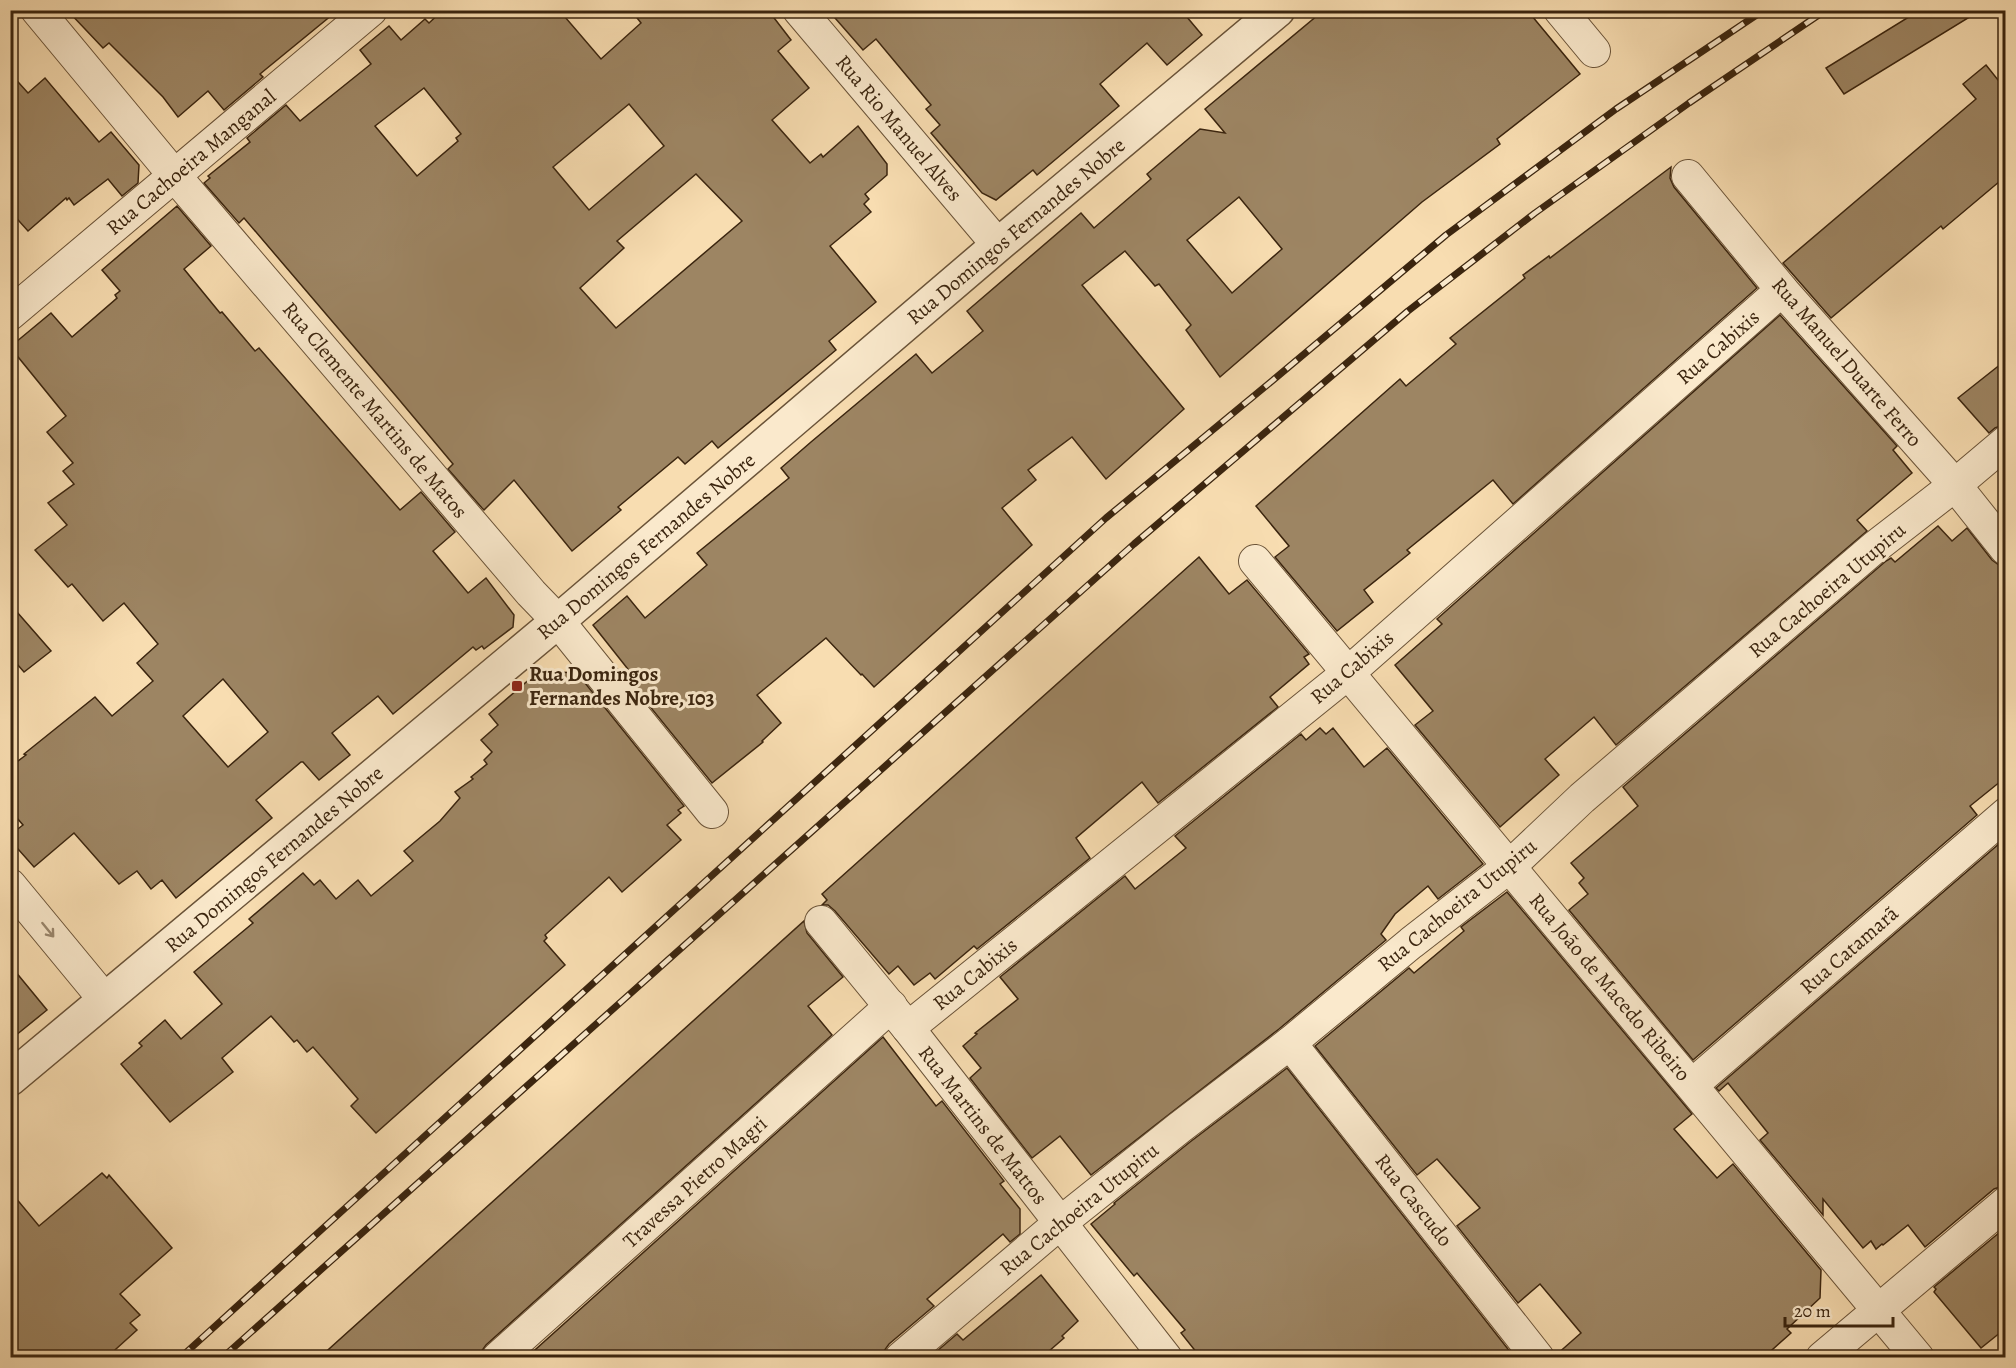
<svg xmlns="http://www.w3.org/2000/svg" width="2016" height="1368" font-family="Alegreya,serif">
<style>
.building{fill:#9d8563;stroke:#3b250f;stroke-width:1.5;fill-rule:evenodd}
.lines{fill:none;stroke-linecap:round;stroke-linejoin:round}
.minor-casing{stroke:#6a5338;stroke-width:34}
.tertiary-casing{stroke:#6a5338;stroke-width:36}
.minor{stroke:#fae9cc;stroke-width:32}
.tertiary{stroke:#fae9cc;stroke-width:33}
.rail-casing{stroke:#3b250f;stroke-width:7}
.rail{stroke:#fae9cc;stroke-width:4.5;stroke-dasharray:14;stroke-linecap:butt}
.oneway{stroke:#9a876e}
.poi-dot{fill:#8f2418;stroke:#fae9cc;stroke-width:2}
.labels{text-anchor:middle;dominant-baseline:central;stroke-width:6;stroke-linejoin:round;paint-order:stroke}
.street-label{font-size:21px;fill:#3b250f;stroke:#fae9cc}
.poi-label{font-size:21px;font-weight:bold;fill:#3b250f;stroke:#fae9cc;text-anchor:start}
</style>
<rect width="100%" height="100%" fill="#f8ddb1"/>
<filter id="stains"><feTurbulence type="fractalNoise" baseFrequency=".00333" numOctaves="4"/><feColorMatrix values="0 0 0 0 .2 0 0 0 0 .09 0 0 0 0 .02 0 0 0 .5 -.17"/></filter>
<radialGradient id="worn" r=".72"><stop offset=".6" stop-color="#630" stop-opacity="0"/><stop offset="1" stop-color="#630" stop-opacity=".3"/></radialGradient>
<g class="building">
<path d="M67,10H338L260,74L263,77L224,110L208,91L178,117L163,97L109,43L103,48Z"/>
<path d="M443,10H559L601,59L641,23L631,10H768L791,40L778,51L809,88L772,120L810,163L821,154L823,157L858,126L887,164V175L865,194L869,199L864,204L871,212L830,246L876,302L829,341L836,350L718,448L712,441L685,464L678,457L618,507L621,510L572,551L514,480L484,510L482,508L448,469L453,464L396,396L244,218L239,223L204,183L210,178L208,176L250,142L247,138L286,105L300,121L371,64L360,50L389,26L401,40L425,19L429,23ZM424,88L461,134L456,138L458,141L417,176L375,126ZM629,104L664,146L589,210L553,167ZM696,174L742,221L616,328L580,288L624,248L617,241Z"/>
<path d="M828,10H1181L1202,35L1167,65L1147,43L1100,84L1119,106L1037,175L1033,170L996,200L982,193L931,133L940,125L926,109L931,105L876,39L863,50Z"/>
<path d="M1324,10H1527L1580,74L1497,139L1500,144L1422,202L1220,377L1186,330L1191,325L1159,284L1155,286L1125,251L1082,285L1184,409L1106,479L1072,437L1028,470L1036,480L1002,508L1032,545L874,687L862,674L861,675L826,638L757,695L781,723L762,741L763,742L712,783L626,677L635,678L593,625L627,596L645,618L707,565L697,553L789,478L781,468L811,442L916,354L932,373L983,331L967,311L1081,213L1094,228L1151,179L1147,174L1200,129L1225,133L1205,109ZM1239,197L1282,249L1232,293L1187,240Z"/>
<path d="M1920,10H1981L1844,94L1826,68Z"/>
<path d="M1986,65L1998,80L2006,73V176L1943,229L1941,226L1831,318L1783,263L1976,99L1963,84Z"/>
<path d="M10,73L28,93L45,78L99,142L111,132L139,165L138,183L122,196L108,179L74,205L69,198L67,200L66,198L28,231L10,211Z"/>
<path d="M1671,167L1670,178L1674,187L1757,288L1513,504L1493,480L1407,550L1410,553L1364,590L1373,602L1337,631L1275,557L1289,546L1256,506L1400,379L1406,386L1456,344L1450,338L1525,278L1523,275L1549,256L1550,258Z"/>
<path d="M177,206L211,246L184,269L220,313L222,312L255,351L259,348L400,510L421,492L455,532L433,551L468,593L486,578L514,615L513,627L484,649L482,646L476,650L473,647L393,714L378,696L332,733L350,755L319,780L303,762H301L256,800L272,818L176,898L162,880L151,889L137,871L119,884L74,833L34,867L10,840V835L23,825L10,810V767L26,755L24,754L95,697L112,716L153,681L137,663L158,644L124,603L103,621L72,584L68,587L35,550L67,525L48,503L74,484L63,471L73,463L47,432L66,416L10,347L51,313L72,337L117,298L115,295L120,291L102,270ZM223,679L268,732L228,767L183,716Z"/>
<path d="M1780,315L1897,446L1893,450L1912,473L1857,520L1867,531L1616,745L1594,717L1545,759L1559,775L1500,827L1415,725L1433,711L1395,665L1442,624L1437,619Z"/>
<path d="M2006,360V424L1995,428L1989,433L1958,398Z"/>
<path d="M1938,526L1952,541L1967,528L1992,560L1999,565L2006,567V777L1970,806L1977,815L1693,1060L1569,910L1588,894L1579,883L1584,878L1571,863L1638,806L1623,787L1886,561L1891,558L1895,562Z"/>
<path d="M1199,557L1229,594L1247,580L1309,654L1304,657L1309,664L1270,697L1278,707L1158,803L1142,782L1076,838L1090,858L977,949L974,946L935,979L930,973L914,985L898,966L889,974L835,911L828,905H822L827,900L822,894Z"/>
<path d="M10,604L51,651L24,672L10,656Z"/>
<path d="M539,671L577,673L684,806L678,810L681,813L667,825L681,840L622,892L609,877L545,935L547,938L544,941L565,965L376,1133L351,1106L358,1099L313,1047L307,1052L297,1040L294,1042L271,1016L222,1058L233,1072L170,1122L121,1064L142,1046L139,1043L165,1020L181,1039L222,1004L194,972L253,923L249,919L303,873L314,885L320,880L336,899L358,880L371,896L413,861L404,851L440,821L460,798L455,792L473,779L471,777L487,764L484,760L492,752L481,740L498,725L489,714Z"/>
<path d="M1320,728L1326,734L1333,728L1364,767L1387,748L1483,864L1438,899L1428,886L1395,914L1381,934L1386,940L1279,1029L1091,1175L1060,1136L1032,1158L970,1078L981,1068L963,1046L977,1034L975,1033L1018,999L1000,977L1125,876L1135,889L1186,848L1175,836L1301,734L1306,740Z"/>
<path d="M2000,843L2006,849V1185L1994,1189L1925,1247L1908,1225L1883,1245L1882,1244L1876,1249L1871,1241L1863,1248L1823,1199V1215L1760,1140L1768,1133L1728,1083L1719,1091L1716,1088Z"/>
<path d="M1507,892L1692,1114L1674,1129L1717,1178L1733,1164L1821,1270L1820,1298L1787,1329L1791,1333L1763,1358H1556V1355L1581,1333L1540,1284L1518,1303L1457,1226L1480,1208L1437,1159L1417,1175L1315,1046L1409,968L1414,973L1464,931L1461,927Z"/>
<path d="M804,921L807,933L843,977L808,1006L832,1035L486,1345L481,1352V1358H319Z"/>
<path d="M10,965L47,1010L10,1040Z"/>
<path d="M883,1037L936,1106L942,1101L1004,1181L1000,1184L1020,1209V1234L1010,1242L1003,1234L927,1299L934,1306L889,1344L884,1351V1358H526Z"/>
<path d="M1287,1068L1515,1358H1201L1181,1333L1185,1330L1137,1273L1134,1276L1091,1224L1115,1204L1114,1203L1190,1142Z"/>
<path d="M102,1173L107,1178L109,1175L172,1248L120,1294L140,1315L130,1323L137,1330L106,1358H10V1191L39,1226Z"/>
<path d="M2006,1227V1328L1981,1348L1934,1292L1936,1289L1934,1287Z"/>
<path d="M1041,1275L1078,1321L1062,1336L1064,1338L1041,1358H929L957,1334L963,1340Z"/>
</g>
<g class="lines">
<defs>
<g id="minor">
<path d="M37,10L174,175L531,593L558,621L712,812"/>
<path d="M799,10L998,245"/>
<path d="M1560,10L1594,51"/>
<path d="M1688,176L1782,290L1955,485L2006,549"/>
<path d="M10,314L371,10"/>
<path d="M1255,561L1918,1358"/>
<path d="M10,885L105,1000"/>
<path d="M821,922L908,1028L1166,1358"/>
<path d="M908,1028L1348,673L1782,290"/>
<path d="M1290,1043L1538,1358"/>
<path d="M1692,1085L2006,814"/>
<path d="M498,1358L891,1006"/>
<path d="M901,1358L1060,1223L1179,1128L1290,1043L1411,943L1510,866L1582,798L1875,547L1955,485L2006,442"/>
<path d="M1822,1358L2006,1203"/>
</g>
<path id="tertiary" d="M10,1079L558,621L998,245L1278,10"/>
</defs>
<use href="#minor" class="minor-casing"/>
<use href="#tertiary" class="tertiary-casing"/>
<use href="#minor" class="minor"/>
<use href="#tertiary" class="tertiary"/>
<defs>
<g id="rail">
<path d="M180,1358L1106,518L1272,381L1446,235L1616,109L1764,10"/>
<path d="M222,1358L1134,544L1408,311L1535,213L1689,103L1826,10"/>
</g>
</defs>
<use href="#rail" class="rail-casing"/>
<use href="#rail" class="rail"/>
</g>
<defs><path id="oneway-shaft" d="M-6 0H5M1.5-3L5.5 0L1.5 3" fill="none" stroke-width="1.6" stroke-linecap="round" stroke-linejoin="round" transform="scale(1.5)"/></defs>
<use class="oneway" href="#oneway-shaft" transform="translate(48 930) rotate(51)"/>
<rect class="poi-dot" x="511" y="680" width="12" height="12" rx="3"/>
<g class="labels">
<g class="street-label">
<text transform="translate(899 128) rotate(50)">Rua Rio Manuel Alves</text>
<text transform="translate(191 162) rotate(-40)">Rua Cachoeira Manganal</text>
<text transform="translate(1016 231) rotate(-40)">Rua Domingos Fernandes Nobre</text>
<text transform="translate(1718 347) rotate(-41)">Rua Cabixis</text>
<text transform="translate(1847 362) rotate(49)">Rua Manuel Duarte Ferro</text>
<text transform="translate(375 410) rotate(50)">Rua Clemente Martins de Matos</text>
<text transform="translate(646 546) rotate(-40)">Rua Domingos Fernandes Nobre</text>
<text transform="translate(1827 590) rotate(-40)">Rua Cachoeira Utupiru</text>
<text transform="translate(1352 667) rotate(-40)">Rua Cabixis</text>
<text transform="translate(274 859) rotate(-40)">Rua Domingos Fernandes Nobre</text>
<text transform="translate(1457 905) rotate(-39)">Rua Cachoeira Utupiru</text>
<text transform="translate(1849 950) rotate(-41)">Rua Catamarã</text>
<text transform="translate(975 974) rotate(-39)">Rua Cabixis</text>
<text transform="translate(1610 987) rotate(50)">Rua João de Macedo Ribeiro</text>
<text transform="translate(983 1125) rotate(52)">Rua Martins de Mattos</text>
<text transform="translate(695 1182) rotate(-42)">Travessa Pietro Magri</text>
<text transform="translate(1414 1200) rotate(52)">Rua Cascudo</text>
<text transform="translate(1079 1209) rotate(-39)">Rua Cachoeira Utupiru</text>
</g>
<g class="poi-label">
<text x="529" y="674">Rua Domingos<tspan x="529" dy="24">Fernandes Nobre, 103</tspan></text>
</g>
</g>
<rect width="2016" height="1368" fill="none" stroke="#f8ddb1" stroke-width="36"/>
<rect x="12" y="12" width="1992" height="1344" fill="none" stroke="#3b250f" stroke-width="3"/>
<rect x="18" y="18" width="1980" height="1332" fill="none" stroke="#3b250f" stroke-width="1.5"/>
<path d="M1785 1317v9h108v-9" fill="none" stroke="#3b250f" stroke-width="3"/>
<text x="1794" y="1317" font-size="18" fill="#3b250f" stroke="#fae9cc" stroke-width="4.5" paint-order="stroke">20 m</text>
<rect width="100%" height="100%" filter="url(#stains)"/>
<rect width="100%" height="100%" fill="url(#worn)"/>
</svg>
